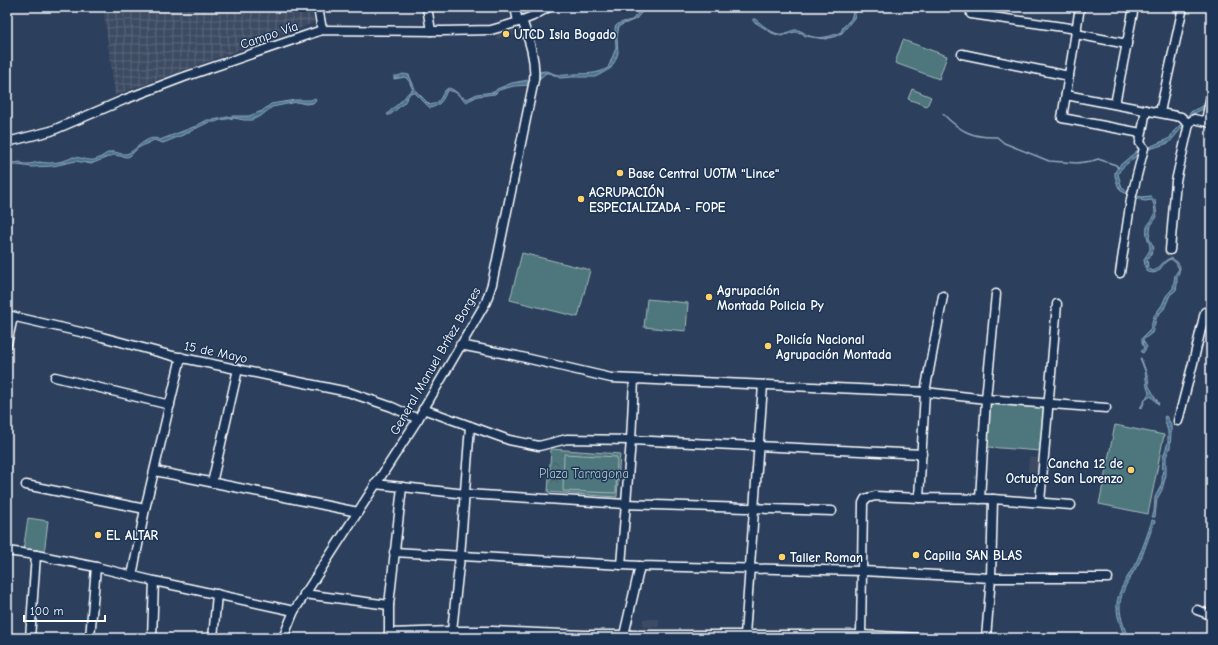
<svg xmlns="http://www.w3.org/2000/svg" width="1218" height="645" font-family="'Comic Neue',sans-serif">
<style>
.built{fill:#3d4b62}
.industrial{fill:url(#industrial-grid)}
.park{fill:url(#park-crowns);stroke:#a6bbbe}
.garden{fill:#4e777c;stroke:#a6bbbe}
.water{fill:url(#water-rules);stroke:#91a9bc}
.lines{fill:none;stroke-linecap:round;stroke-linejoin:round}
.stream{stroke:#91a9bc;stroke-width:1.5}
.minor-casing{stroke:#fff;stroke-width:11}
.minor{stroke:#1d3557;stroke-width:8}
.poi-dot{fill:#ffd166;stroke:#1d3557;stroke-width:1.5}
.labels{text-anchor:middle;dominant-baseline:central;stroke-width:3;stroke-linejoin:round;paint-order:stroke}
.poi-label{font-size:13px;font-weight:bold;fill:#fff;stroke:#1d3557;text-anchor:start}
.street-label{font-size:13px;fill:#fff;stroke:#1d3557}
.park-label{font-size:13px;fill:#afc2c4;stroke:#1d3557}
</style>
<defs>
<pattern id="industrial-grid" width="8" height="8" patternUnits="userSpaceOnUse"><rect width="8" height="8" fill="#3d4b62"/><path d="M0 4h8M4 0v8" fill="none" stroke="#5a667a"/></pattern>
<pattern id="park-crowns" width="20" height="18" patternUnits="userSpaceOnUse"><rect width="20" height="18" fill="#4e777c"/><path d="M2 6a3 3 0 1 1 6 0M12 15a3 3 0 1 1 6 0" fill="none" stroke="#4d5f62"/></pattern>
<pattern id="water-rules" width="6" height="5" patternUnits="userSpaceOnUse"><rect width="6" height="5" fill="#476f8f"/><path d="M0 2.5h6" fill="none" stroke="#6385a0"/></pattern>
</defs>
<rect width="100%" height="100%" fill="#2c3f5c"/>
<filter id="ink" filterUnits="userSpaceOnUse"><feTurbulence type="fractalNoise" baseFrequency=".025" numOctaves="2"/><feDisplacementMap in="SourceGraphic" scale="8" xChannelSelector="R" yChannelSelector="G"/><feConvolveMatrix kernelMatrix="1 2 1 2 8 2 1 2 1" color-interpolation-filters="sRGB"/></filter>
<g filter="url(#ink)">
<g class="built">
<path d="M515,29L516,35L497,39L496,32Z"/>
<path d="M1029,457L1039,458L1038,473L1028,472Z"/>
<rect x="643" y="619" width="16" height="8"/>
</g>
<path class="industrial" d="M103,7H311L314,23L115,95Z"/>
<path class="park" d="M551,449L620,454L617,497L548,492Z"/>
<g class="garden">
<path d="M903,40L947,56L939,79L895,63Z"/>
<path d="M912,89L931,97L927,106L908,99Z"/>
<path d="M522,253L590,270L578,317L510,300Z"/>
<path d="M647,299L688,303L686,331L644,327Z"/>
<path d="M990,404L1045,408L1041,451L987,447Z"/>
<path d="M1115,425L1164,435L1148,514L1099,504Z"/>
<path d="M564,454L617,457L616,493L563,491Z"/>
<path d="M28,518L48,521L44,554L23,551Z"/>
</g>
<g class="water">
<path d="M643,7H646L636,19L619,26L617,37L618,53L616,59L611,68L601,74L595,77H572L560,78L550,73H546L539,79L540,76L538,73C547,68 551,74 559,75C564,76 570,74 575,74C588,73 595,75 608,68L616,48L615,27L618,24L623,22L632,20Z"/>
<path d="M680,7L696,8L714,7C702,12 691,12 680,7Z"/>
<path d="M856,7H860L856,12L854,18L842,33L834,37L825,39L805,36L802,33L795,32L781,36L772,33L753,21V19H755C763,25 774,36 783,34C788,33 793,29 798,30C802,31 804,33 807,35C818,40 830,37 841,32L843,27L851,19L853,12L857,8Z"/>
<path d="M974,7H990L996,9H1012V11C1000,14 988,8 975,9H974Z"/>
<path d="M403,74L409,75L416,91L430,105C443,103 440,93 448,88C456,89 459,97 467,99L477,94L494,92L497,89L512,83L528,80L529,85L514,86L499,90L495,94L478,96L466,102L455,92L447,90C444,99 440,106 430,108L414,92L410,93L404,103L390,115H387C391,109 396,106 401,101C406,97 407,92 413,90L409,81L405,77L394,79V76H398Z"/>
<path d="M315,98L316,100L313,103L306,104L297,102L272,107L262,115L252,120H244L234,118L220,120L215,122H209L183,135L163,143L154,140L138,148L130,156L127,157L113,155L91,164L76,161L53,166L32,167L17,165H7V162L15,163L20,162C26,166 32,163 39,162C42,162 45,163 48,163C56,163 66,161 73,157C79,157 89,161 94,160C100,159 104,154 110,152C116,151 122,156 129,153C138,148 149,133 160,140L196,126L207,120H213L233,116H249L262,111L271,104L295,100H311Z"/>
<path d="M1207,104V107L1195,113L1188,120L1186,117L1192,111Z"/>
<path d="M1184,121L1186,123L1169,143L1146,150L1147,148L1170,138L1173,132Z"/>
<path d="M1140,149C1138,159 1122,164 1118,174L1122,188L1131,193L1130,195L1121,191L1118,186L1115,176V172L1119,166L1138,150Z"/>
<path d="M1134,195L1141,197L1151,196L1155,200L1157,217L1151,225L1149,238L1154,248L1151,254L1147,259L1148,268L1153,271C1160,269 1162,260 1171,258C1181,263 1182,267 1177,277V285L1176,290L1170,295L1164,309L1157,316L1152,333L1144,339L1143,341L1147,347L1143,353L1141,352L1144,348L1142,343V338L1150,330L1154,316L1162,305L1166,296L1173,288L1175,275L1179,269L1176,263L1171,259C1159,263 1162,278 1146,271L1144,260C1145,256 1149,253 1150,249C1150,241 1145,237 1147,227C1149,222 1153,220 1154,216C1156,212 1154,204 1152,200L1145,201L1133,198Z"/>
<path d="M1140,358H1141L1148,377L1149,386L1159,404H1158L1151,396L1145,400L1142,408H1140L1149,393L1147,387L1145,371Z"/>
<path d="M1166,416L1171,424V434L1170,448L1166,457V475L1162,490L1157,499L1155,517H1152L1154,512L1155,497L1160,488L1162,482L1163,458L1168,442V432L1164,417Z"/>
<path d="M1152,520L1155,521C1150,533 1146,546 1141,559C1134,573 1119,591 1120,608C1120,617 1125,629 1128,638H1125C1122,629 1117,618 1117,608C1115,592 1132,572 1138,558C1144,545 1148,533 1152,520Z"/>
</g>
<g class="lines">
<g class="stream">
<path d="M1173,12L1177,13"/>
<path d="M1187,13H1191"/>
<path d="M943,114C960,131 972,138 997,137L1004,143L1049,161L1077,163L1092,161L1098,159L1116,165L1118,168"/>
</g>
<defs>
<g id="minor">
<path d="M318,7L322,30"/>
<path d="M427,7L431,31"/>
<path d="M515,7L518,22"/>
<path d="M1080,7L1062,118L1141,133"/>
<path d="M971,14L1077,29"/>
<path d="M1076,34L1127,44"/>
<path d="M962,54L1069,76"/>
<path d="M1066,95L1181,117L1189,124L1191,121L1194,119L1211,123"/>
<path d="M1115,104L1134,7"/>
<path d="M1160,112L1183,7"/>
<path d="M1206,121L1211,95"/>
<path d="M7,142L51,131L126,99L184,77L322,30L443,31L491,30L515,23L533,16L549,7"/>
<path d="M1170,250L1176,181L1189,124"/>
<path d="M1120,273L1131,199L1144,148L1140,143L1146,110"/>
<path d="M7,315L102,337L173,356L348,392L392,407L418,419"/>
<path d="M7,344L13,317"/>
<path d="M460,345L517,356L611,378L925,392L986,399L1106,408"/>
<path d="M55,377L170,405"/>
<path d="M423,409L509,440L539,446L567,439L631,440L922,454"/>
<path d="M1178,421L1193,363L1205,312L1211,314"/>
<path d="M155,471L358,512"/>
<path d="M212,483L238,369"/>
<path d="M375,484L466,494L625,504L832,511"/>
<path d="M26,485L145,509"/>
<path d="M919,498L925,392L943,296"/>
<path d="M980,499L986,399L996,294"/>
<path d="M1040,502L1057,304"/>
<path d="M7,551L36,555L96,567L154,581L294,611"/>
<path d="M394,552L640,566L863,571L991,578H1108"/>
<path d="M621,565L631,440L634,380"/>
<path d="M132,576L145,509L181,357"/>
<path d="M304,594L389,605"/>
<path d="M1197,610L1211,615"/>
<path d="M452,631L460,556L470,426"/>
<path d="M389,633L452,631H492L584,635H861L922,638"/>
<path d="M624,635L640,566"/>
<path d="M745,635L763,385"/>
<path d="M861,635L863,503L865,499L875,496L919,498L993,499L1071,505"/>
<path d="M30,638L36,555"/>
<path d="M90,638L96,567"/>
<path d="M152,638L154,581"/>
<path d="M213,638L217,594"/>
<path d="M283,638L294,611L418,419L486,302L492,284L534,80C536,59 529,40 522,20"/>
<path d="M389,638V605L402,487"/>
<path d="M986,638L991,578L993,499"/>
</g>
</defs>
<use href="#minor" class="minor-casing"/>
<use href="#minor" class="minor"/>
</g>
</g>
<g class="poi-dot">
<circle cx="506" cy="34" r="4"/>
<circle cx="620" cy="173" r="4"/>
<circle cx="581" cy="199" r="4"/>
<circle cx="709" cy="297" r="4"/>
<circle cx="768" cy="346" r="4"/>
<circle cx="1131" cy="470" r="4"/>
<circle cx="98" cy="535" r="4"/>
<circle cx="916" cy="555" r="4"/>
<circle cx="782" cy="557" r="4"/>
</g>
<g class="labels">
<g class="poi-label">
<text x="514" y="34">UTCD Isla Bogado</text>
<text x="628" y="173">Base Central UOTM "Lince"</text>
<text x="589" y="192">AGRUPACIÓN<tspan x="589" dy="15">ESPECIALIZADA - FOPE</tspan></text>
<text x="717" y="290">Agrupación<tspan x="717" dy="15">Montada Policia Py</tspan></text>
<text x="776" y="339">Policía Nacional<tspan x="776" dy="15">Agrupación Montada</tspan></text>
<text x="1123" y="463" text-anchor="end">Cancha 12 de<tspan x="1123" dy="15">Octubre San Lorenzo</tspan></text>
<text x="106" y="535">EL ALTAR</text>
<text x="924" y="555">Capilla SAN BLAS</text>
<text x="790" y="557">Taller Roman</text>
</g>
<g class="street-label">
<text transform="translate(269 35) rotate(-19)">Campo Vía</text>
<text transform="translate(216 352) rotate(12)">15 de Mayo</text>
<text transform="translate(435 361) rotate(-60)">General Manuel Brítez Borges</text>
</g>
<g class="park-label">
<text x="584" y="473">Plaza Tarragona</text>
</g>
</g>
<rect width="1218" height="645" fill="none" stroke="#1d3557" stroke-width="24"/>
<rect x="12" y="12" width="1194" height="621" fill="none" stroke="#fff" stroke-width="1.5" filter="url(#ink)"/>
<path d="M24 615v6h81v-6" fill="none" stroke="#ffffff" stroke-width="2"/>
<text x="30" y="615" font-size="12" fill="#ffffff" stroke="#1d3557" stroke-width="3" paint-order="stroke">100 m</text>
</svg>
